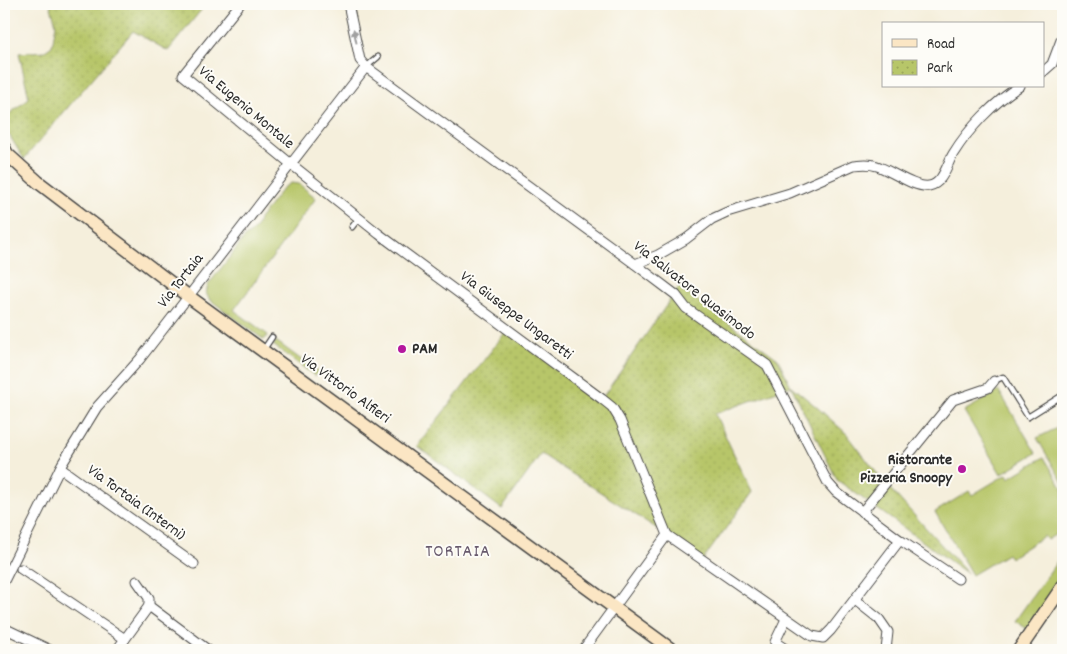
<svg xmlns="http://www.w3.org/2000/svg" width="1067" height="654" font-family="Dekko,sans-serif">
<style>
.green{fill:#b7c669;stroke:#71784a}
.park{fill:url(#park-dots);stroke:#71784a}
.lines{fill:none;stroke-linecap:round;stroke-linejoin:round}
.lane-casing{stroke:#494846;stroke-width:7}
.street-casing{stroke:#494846;stroke-width:11}
.secondary-casing{stroke:#494846;stroke-width:15}
.lane{stroke:#fff;stroke-width:4.5}
.street{stroke:#fff;stroke-width:9}
.secondary{stroke:#fbe6c4;stroke-width:12}
.oneway{fill:#a0a0a0}
.poi-dot{fill:#b5179e;stroke:#fdfcf7;stroke-width:2}
.labels{text-anchor:middle;dominant-baseline:central;stroke-width:4;stroke-linejoin:round;paint-order:stroke}
.street-label{font-size:16px;fill:#2b2b2b;stroke:#fdfcf7}
.poi-label{font-size:16px;font-weight:bold;fill:#2b2b2b;stroke:#fdfcf7;text-anchor:start}
.neighbourhood-label{font-size:18px;letter-spacing:1px;fill:#685a6d;stroke:#fdfcf7}
</style>
<defs>
<pattern id="park-dots" width="8" height="8" patternUnits="userSpaceOnUse" patternTransform="scale(1.25)"><rect width="8" height="8" fill="#b7c669"/><path d="M2 2h.1M6 6h.1" fill="none" stroke="#9eaa5b" stroke-width="1.8" stroke-linecap="round"/></pattern>
</defs>
<rect width="100%" height="100%" fill="#fdfcf7"/>
<filter id="ink" filterUnits="userSpaceOnUse"><feTurbulence type="fractalNoise" baseFrequency=".02" numOctaves="2"/><feDisplacementMap in="SourceGraphic" scale="10" xChannelSelector="R" yChannelSelector="G"/><feConvolveMatrix kernelMatrix="1 2 1 2 8 2 1 2 1" color-interpolation-filters="sRGB"/></filter>
<filter id="wash" filterUnits="userSpaceOnUse"><feTurbulence type="fractalNoise" baseFrequency=".0096" numOctaves="4" result="noise"/><feDisplacementMap in="SourceGraphic" scale="20" xChannelSelector="R" yChannelSelector="G"/><feGaussianBlur stdDeviation="1.12" result="paint"/><feColorMatrix in="noise" values="0 0 0 0 0 0 0 0 0 0 0 0 0 0 0 0 0 1.4 0 .05"/><feComposite in="paint" operator="in"/></filter>
<g filter="url(#wash)">
<rect width="100%" height="100%" fill="#f5efdc"/>
<g class="green">
<path d="M291,183L299,184L316,198L234,310L268,335L264,340L209,299L206,293L208,285L246,236C253,233 258,226 259,219L283,188Z"/>
<path d="M276,341L318,372L315,376L273,345Z"/>
<path d="M999,391L1036,453L1001,474L964,411Z"/>
<path d="M1063,425V483L1037,438Z"/>
<path d="M1044,457L1063,489V530L1047,540L1044,536L1010,558L1007,554L972,575L935,512L969,491L972,495L1007,474L1009,478Z"/>
<path d="M1063,553V586L1032,632L1015,621Z"/>
</g>
<g class="park">
<path d="M50,4H206L168,51L133,31L24,159L4,127V118L29,98L19,53L45,51L52,46L56,24Z"/>
<path d="M679,287L778,359L791,386L818,408L847,434L882,480L968,574L837,480L791,386L715,414L752,492L703,560L667,535L541,454L502,509L417,446L508,329L602,398Z"/>
</g>
</g>
<g filter="url(#ink)">
<g class="lines">
<defs>
<g id="lane">
<path d="M366,67L378,57"/>
<path d="M352,227L359,218"/>
<path d="M264,349L272,337"/>
<path d="M994,381L1003,377L1028,417L1063,395"/>
</g>
<g id="street">
<path d="M240,4L183,75L291,164L379,234L602,399L612,407L620,420L667,535L583,650"/>
<path d="M348,4L360,60L366,67L635,264L676,295L686,308L767,365L828,483L836,492L900,540L958,579"/>
<path d="M1043,72L1052,64L1063,35"/>
<path d="M635,264L658,255L686,239L712,219L727,212L790,193L854,165C862,164 869,163 877,166C892,171 914,188 929,186C943,184 947,164 953,154C969,128 994,102 1020,86"/>
<path d="M60,468L194,564"/>
<path d="M862,512L953,400L988,388L994,381"/>
<path d="M667,535L812,636L823,638L831,630L900,540"/>
<path d="M21,569L125,639"/>
<path d="M4,581L62,464L97,407L140,359L366,67"/>
<path d="M137,581L149,598V606"/>
<path d="M855,600L879,619L888,632L886,650"/>
<path d="M786,619L775,642L787,650"/>
<path d="M4,628L50,650"/>
<path d="M117,650L149,606L208,650"/>
</g>
<g id="secondary">
<path d="M4,148L7,154L38,182L188,296L672,650"/>
<path d="M1019,650L1063,586"/>
</g>
</defs>
<use href="#lane" class="lane-casing"/>
<use href="#street" class="street-casing"/>
<use href="#secondary" class="secondary-casing"/>
<use href="#lane" class="lane"/>
<use href="#street" class="street"/>
<use href="#secondary" class="secondary"/>
</g>
<defs><path id="oneway-solid" d="M-6-.8H1V-3.2L6.5 0L1 3.2V.8H-6Z" transform="scale(1.25)"/></defs>
<use class="oneway" href="#oneway-solid" transform="translate(355 36) rotate(-102)"/>
</g>
<g class="poi-dot">
<circle cx="402" cy="349" r="5"/>
<circle cx="962" cy="469" r="5"/>
</g>
<g class="labels">
<g class="street-label">
<text transform="translate(246 108) rotate(40)">Via Eugenio Montale</text>
<text transform="translate(181 281) rotate(-52)">Via Tortaia</text>
<text transform="translate(694 291) rotate(38)">Via Salvatore Quasimodo</text>
<text transform="translate(516 316) rotate(37)">Via Giuseppe Ungaretti</text>
<text transform="translate(345 389) rotate(36)">Via Vittorio Alfieri</text>
<text transform="translate(136 503) rotate(36)">Via Tortaia (Interni)</text>
</g>
<g class="poi-label">
<text x="412" y="349">PAM</text>
<text x="952" y="460" text-anchor="end">Ristorante<tspan x="952" dy="18">Pizzeria Snoopy</tspan></text>
</g>
<g class="neighbourhood-label">
<text x="458" y="552">TORTAIA</text>
</g>
</g>
<rect width="1067" height="654" fill="none" stroke="#fdfcf7" stroke-width="20"/>
<rect x="882" y="22" width="162" height="65" fill="#fdfcf7" stroke="#a9a8a5"/>
<rect x="892" y="39" width="25" height="8" fill="#fbe6c4" stroke="#a9a8a5"/>
<text x="927" y="48" font-size="15" fill="#2b2b2b">Road</text>
<rect x="892" y="60" width="25" height="15" fill="url(#park-dots)" stroke="#a9a8a5"/>
<text x="927" y="72" font-size="15" fill="#2b2b2b">Park</text>
</svg>
